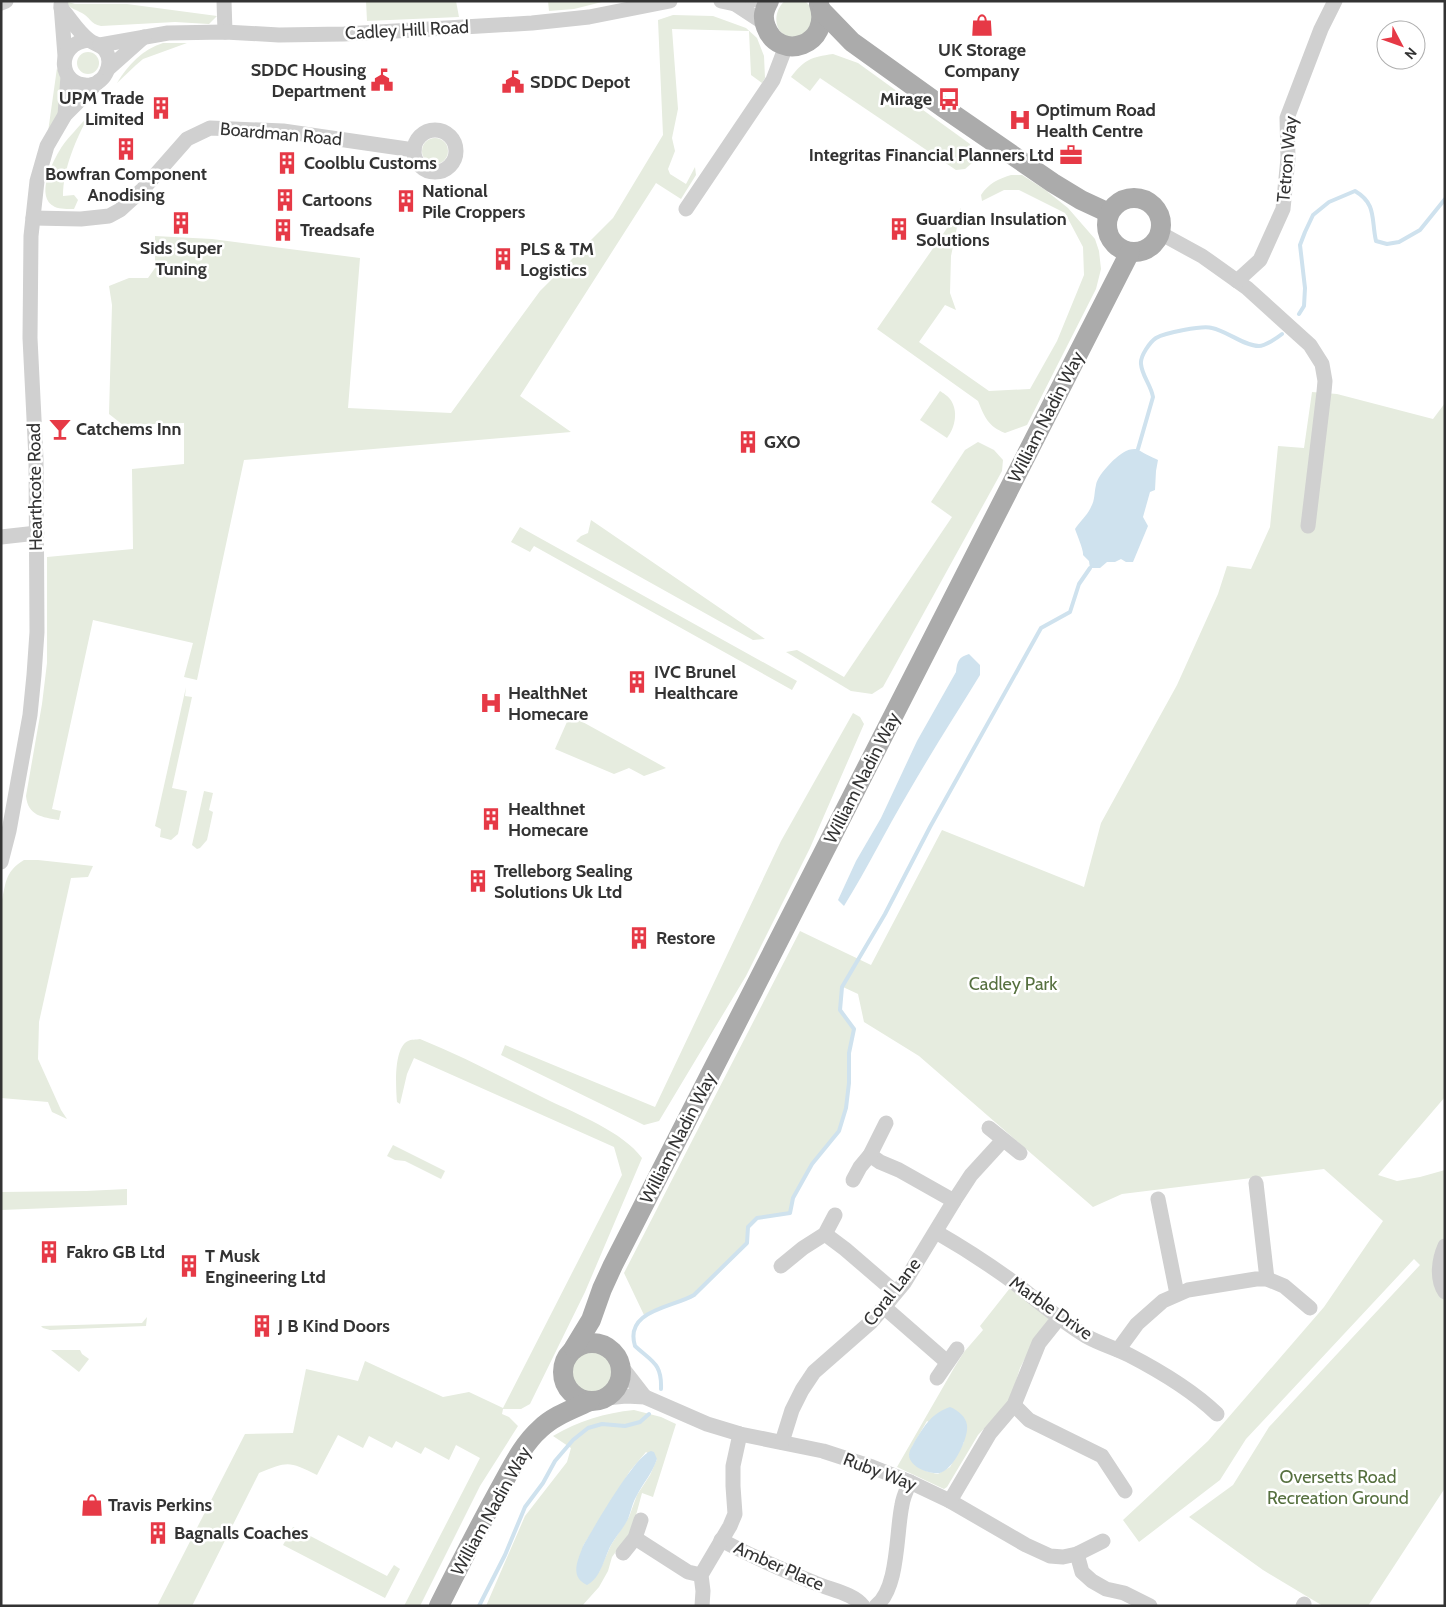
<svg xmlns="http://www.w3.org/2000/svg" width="1446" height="1607" font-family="Cabin,sans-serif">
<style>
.green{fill:#e6ecdf;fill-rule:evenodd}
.water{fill:#cfe2ee}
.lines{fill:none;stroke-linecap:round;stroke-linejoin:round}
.stream{stroke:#cfe2ee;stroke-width:4}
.minor{stroke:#d0d0d0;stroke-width:15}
.major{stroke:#ababab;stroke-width:20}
.labels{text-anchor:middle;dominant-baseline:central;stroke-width:5;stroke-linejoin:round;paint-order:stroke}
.street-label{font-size:18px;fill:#333;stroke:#fff}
.poi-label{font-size:18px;font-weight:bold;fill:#333;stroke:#fff;text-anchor:start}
.park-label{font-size:18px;fill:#56703f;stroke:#fff}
</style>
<rect width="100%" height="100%" fill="#fff"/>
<g class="green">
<path d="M65,1L75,4H127L217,16L209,24L175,22L101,26C90,24 90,17 82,13C73,8 72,10 65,1Z"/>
<path d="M366,1H456L459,17L367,21Z"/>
<path d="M548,1H606L574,9L549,11Z"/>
<path d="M785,1H805L812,8L814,21L803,35C799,36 794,37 791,37C772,34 773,10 785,1Z"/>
<path d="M673,15L713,16L746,28L757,38L764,56L765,78L762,83L751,75L749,31L672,29L678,109L672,138L675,151L668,169L670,174L686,184L695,167L696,175L681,199L656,183L520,396L571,432L244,460L197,680L184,677L193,643L93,620L52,809L61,811L59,820C42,817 28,816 26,796L42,704L47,663V557L133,549L132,469L184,464V423L123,425L109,414L112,305L109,286L129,278H148L155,268V236L212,239L360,258L348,408L451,413L540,291L613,218L663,135L658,20Z"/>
<path d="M163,43H187L143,59L136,65L117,83C128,65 143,49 163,43Z"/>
<circle cx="88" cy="63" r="11"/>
<path d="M833,54L858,63L970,144L973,155L972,163L965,169L956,170L820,78L810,91L791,77C804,60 811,57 833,54Z"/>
<path d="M57,68C70,96 58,113 47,139Z"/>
<path d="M89,115C76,139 63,169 63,196L74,195L78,200L74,209C68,209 60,209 55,207C34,197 53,161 61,148C69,136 80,126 89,115Z"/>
<circle cx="435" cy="151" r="13"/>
<path d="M1011,175H1022L1044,189L1068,208L1095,239L1099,251L1101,269L1096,289L1027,425L1005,433C988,426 985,418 978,401L877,329L961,208L951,256L950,293L956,310L945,305L919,342L989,391L1030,389L1057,341L1084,275L1083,247L1065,213L1019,190H1004L982,201L981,195C989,183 998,179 1011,175Z"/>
<path d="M940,391C943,393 948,396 950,399C959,411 955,428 947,438L920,420Z"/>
<path d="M1312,392L1337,394L1433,419L1445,403V1097L1378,1175L1397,1181L1420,1177L1445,1170V1488L1368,1606H1323L1263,1570L1189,1517L1233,1485L1269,1427L1420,1265L1414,1259L1246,1439L1220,1480L1139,1542L1123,1520L1208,1441L1324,1307L1383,1221L1324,1169L1122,1194L1093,1207L919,1056L864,1022L858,994L843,987L840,1010L854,1029L849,1053V1083L846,1108L839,1131L812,1164L793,1198L790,1213L757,1218L748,1227L747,1243L694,1295L684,1301L644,1315L624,1273L800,931L871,965L942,830L1084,887L1101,823L1177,685L1218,594L1227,566L1251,569L1270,527L1278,446L1304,448Z"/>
<path d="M978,442L994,450L1003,460L1002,471L883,687L872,694L851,691L786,652L797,650L844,677L952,517L931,502L965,450Z"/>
<path d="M591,520L765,639L753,640L576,541L581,536L588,533Z"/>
<path d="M520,527L797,681L792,690L534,546L530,552L511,542Z"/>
<path d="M186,687L185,696L192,697L172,788L187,791L178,834L171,840L160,837L161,829L155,826Z"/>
<path d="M853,713L860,717L864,724L810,848L746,976L659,1121L644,1125L501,1055L505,1045L655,1107L781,841Z"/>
<path d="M570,715L666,768L644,776L629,768L614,774L555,749Z"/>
<path d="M204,791L213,793L209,810L213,812L207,840L200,848L197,849L192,845Z"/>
<path d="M24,860H38L93,866L88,877L71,878L39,1022L38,1059L61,1110L67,1119L52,1112L48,1102L1,1098V905C6,884 4,872 24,860Z"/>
<path d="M420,1039C464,1057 506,1079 548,1100C577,1114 623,1132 642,1158L585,1292L530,1404L521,1409H503L502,1414L509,1417L518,1426L480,1486L420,1606H404L480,1458L456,1445L449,1460L425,1447L421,1454L396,1441L392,1448L369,1436L363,1448L338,1435L317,1475C289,1461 288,1461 259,1473L192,1606H157L245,1434L293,1433L306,1369L358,1381L365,1361L443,1397L469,1392L503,1408L622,1175L614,1147L414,1058L407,1074L400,1104L397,1102C396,1089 393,1048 408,1041C411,1039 416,1040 420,1039Z"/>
<path d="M393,1145L445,1171L441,1179L405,1161L395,1160L387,1156Z"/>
<path d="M127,1189V1205L1,1210V1192L86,1191Z"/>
<path d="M1010,1288L1048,1318V1324L1034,1341L1020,1368L1010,1401L978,1435L947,1487L944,1489L897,1467L954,1368L964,1352L983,1330L980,1326ZM927,1421L964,1442L950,1467L938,1474C922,1471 918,1468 909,1455L913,1445Z"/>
<path d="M147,1317L146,1326L50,1330L43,1328L41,1326L142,1323Z"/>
<path d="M51,1350H80L82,1354L89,1359L79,1372Z"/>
<circle cx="592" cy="1374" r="22"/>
<path d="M634,1410L661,1417L676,1424L653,1497L642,1493L632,1530L612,1557L608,1571L599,1587L582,1606H486L525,1516L567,1462L571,1448L553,1436C578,1421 605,1413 634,1410ZM646,1452L657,1459L650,1475L637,1495L629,1517L611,1545L599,1572L583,1546L630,1471Z"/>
<path d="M293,1527L387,1576L394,1565L400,1569L385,1598L283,1545Z"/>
</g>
<g class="water">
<path d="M1138,449C1140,452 1152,457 1158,460L1156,471L1155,490L1150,492L1143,517L1148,526L1133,562H1126L1121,559L1115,562H1107L1100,568H1090L1089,561L1083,555C1084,551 1077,535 1075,529C1080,521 1087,516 1091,507C1095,500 1094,493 1096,485C1098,474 1117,455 1126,451C1130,449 1134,449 1138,449Z"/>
<path d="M969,654L980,665V675C956,714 931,753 908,793C886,830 867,869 844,906L838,900L856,861L881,818L917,741L956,672C957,661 959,657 969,654Z"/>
<path d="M950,1407C958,1410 966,1417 967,1425C969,1438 953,1470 940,1473C935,1474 929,1472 925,1471C919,1469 909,1463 909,1455C909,1451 913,1445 915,1441C925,1425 931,1414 950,1407Z"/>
<path d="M651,1451L654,1452L657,1459C652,1474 643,1483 636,1497C632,1504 631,1512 628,1519C623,1529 616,1536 611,1545C604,1558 601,1578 587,1585C569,1577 578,1560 583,1546C593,1529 635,1455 651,1451Z"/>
</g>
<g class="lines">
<g class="stream">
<path d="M1299,314L1304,306L1305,288L1300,245L1305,232L1313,215L1329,202L1355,191C1377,204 1371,219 1376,241L1387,244L1399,242L1420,230L1445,199"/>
<path d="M1138,449L1153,397C1151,385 1142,376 1141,364C1140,356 1150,342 1156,338C1164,333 1203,325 1212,328C1227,331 1244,346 1259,346C1265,346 1277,338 1282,334"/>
<path d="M661,1389C662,1363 652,1362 635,1346C624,1310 672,1308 694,1295L747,1243L748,1227L757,1218L790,1213L793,1198L812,1164L839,1131L846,1108L849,1083V1053L854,1029L840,1010L842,987L885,914L930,827L1041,628L1070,612L1079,584L1090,568"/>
<path d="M479,1606L505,1555L525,1507L543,1483L555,1461L573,1440L588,1428L602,1424L625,1426L640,1422L649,1414"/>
</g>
<g class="minor">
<path d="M224,1L225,32"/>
<path d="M721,1L735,4L751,1"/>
<path d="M1,3L6,1"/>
<path d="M735,4L764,23"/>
<path d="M61,5L65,56"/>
<path d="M61,8C70,18 78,32 89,40C94,44 100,44 105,50C114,62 106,83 90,85C58,88 54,43 89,40"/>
<path d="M100,45L168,33L225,32L279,35L344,34L532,23L589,17L670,1"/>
<path d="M108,69L144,37"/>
<path d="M65,115L68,76"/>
<circle cx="435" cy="151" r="21"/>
<path d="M686,209L773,80L786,46"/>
<path d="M33,218L81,219L109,216L120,210L143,189L187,139L210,128L283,131L414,150"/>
<path d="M1160,233L1202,256L1247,288L1310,345L1322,364L1325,381L1324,392L1308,526"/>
<path d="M1237,281L1260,260L1283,209L1288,158L1287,118L1321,29L1335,1"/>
<path d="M1,537L37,533"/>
<path d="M1,862L9,831L30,715L34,675L37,632L36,459L30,338L31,236L37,181L47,146L65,115L99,81"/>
<path d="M989,1128L1020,1153"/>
<path d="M870,1155L880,1162L899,1170L954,1201"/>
<path d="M853,1180L860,1167L870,1155L886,1123"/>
<path d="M1256,1183L1267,1279"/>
<path d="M1158,1199L1177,1294"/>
<path d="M936,1232C964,1248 990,1265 1016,1284C1039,1302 1061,1321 1086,1336C1100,1344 1115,1348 1129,1355C1158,1370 1193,1391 1217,1414"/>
<path d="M825,1234L845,1249L895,1292"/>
<path d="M1445,1246C1439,1260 1436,1278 1445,1292"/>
<path d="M781,1266L803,1248L825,1234L835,1215"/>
<path d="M884,1307L947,1362"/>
<path d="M1118,1350L1137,1324L1163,1301L1188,1290L1256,1279H1267L1284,1286L1310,1308"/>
<path d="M621,1366L645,1397"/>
<path d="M937,1378L957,1349"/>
<path d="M606,1398L626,1396L645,1397L707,1424L740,1434L823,1451L872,1467L910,1482L950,1501L1026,1545L1050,1556L1063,1557L1077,1554L1103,1541"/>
<path d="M1014,1405L1029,1420L1102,1456L1125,1491"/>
<path d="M782,1442L792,1410L802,1390L814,1372L871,1322L884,1307L904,1283L954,1201L971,1175L1003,1140"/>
<path d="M950,1501L990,1433L1014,1405L1039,1343L1059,1318"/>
<path d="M635,1538L688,1572L701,1575"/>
<path d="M721,1540C751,1556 783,1570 815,1583C831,1590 853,1593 863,1606"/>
<path d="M623,1553L635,1538L641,1520"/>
<path d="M1077,1554L1082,1572L1092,1581L1106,1589L1124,1593L1150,1606"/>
<path d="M702,1606L703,1591L701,1575L730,1526L735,1514L733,1486V1466L740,1434"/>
<path d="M876,1606C899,1588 896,1532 902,1505C903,1497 907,1489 910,1482"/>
<path d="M1303,1606L1304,1604"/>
</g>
<g class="major">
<path d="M769,1C764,10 762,17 766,27C779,63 833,45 819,4"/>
<path d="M822,11L852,42L944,108L1053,183L1081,200L1109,213"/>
<circle cx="1134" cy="225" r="27"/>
<circle cx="592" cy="1372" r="29"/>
<path d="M574,1348L591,1320L602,1289L613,1265L1130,252"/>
<path d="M439,1606C460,1564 481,1523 503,1483C513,1465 524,1443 540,1429C553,1416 573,1409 590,1401"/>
</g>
</g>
<defs>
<symbol id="shop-bare" viewBox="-9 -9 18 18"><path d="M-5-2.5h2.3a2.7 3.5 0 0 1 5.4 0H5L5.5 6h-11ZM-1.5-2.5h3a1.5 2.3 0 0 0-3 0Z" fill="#e63946" stroke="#fff" stroke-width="2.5" paint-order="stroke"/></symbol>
<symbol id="civic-bare" viewBox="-9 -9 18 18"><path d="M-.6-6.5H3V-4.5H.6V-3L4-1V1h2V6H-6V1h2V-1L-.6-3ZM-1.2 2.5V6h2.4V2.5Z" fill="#e63946" stroke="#fff" stroke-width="2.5" paint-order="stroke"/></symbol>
<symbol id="bus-bare" viewBox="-9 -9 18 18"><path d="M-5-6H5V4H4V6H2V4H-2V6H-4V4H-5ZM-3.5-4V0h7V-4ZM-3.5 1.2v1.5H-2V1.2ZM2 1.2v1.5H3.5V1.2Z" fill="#e63946" stroke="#fff" stroke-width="2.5" paint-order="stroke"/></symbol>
<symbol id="building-bare" viewBox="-9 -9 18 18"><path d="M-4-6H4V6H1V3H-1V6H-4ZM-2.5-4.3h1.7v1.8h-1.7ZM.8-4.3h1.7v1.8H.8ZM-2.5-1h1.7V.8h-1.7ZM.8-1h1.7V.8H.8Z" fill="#e63946" stroke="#fff" stroke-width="2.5" paint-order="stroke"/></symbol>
<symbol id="hospital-bare" viewBox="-9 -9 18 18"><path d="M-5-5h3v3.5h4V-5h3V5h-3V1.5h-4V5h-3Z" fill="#e63946" stroke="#fff" stroke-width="2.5" paint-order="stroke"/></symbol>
<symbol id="office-bare" viewBox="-9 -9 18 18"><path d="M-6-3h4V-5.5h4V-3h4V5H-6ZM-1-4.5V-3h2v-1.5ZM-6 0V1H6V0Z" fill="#e63946" stroke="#fff" stroke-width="2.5" paint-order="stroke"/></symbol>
<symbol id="bar-bare" viewBox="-9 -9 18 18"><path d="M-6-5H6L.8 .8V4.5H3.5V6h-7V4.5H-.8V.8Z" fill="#e63946" stroke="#fff" stroke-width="2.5" paint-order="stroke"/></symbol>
</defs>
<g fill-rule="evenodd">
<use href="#shop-bare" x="966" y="9" width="32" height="32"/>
<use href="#civic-bare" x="366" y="64" width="32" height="32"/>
<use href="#civic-bare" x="497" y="66" width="32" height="32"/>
<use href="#bus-bare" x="933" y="83" width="32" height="32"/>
<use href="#building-bare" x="145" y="92" width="32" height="32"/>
<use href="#hospital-bare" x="1004" y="104" width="32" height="32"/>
<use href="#building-bare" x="110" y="133" width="32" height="32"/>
<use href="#office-bare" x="1055" y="139" width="32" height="32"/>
<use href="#building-bare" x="271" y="147" width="32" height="32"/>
<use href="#building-bare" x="269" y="184" width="32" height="32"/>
<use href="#building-bare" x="390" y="185" width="32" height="32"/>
<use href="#building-bare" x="165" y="207" width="32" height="32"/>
<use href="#building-bare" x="883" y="213" width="32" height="32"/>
<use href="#building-bare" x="267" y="214" width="32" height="32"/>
<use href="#building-bare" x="487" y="243" width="32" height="32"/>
<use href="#bar-bare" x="44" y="413" width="32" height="32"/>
<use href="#building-bare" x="732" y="426" width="32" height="32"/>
<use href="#building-bare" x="621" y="666" width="32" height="32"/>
<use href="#hospital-bare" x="475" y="687" width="32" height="32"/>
<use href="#building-bare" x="475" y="803" width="32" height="32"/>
<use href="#building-bare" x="462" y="865" width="32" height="32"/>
<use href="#building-bare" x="623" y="922" width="32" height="32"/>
<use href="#building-bare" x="33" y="1236" width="32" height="32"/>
<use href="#building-bare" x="173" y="1250" width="32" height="32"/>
<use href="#building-bare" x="246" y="1310" width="32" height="32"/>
<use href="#shop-bare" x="76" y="1489" width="32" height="32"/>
<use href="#building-bare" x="142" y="1517" width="32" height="32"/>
</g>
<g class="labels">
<g class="street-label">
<text transform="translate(407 30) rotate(-3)">Cadley Hill Road</text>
<text transform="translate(281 134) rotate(5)">Boardman Road</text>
<text transform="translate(1287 159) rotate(-85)">Tetron Way</text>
<text transform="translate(1046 417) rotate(-63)">William Nadin Way</text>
<text transform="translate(35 487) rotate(-91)">Hearthcote Road</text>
<text transform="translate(862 778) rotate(-63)">William Nadin Way</text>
<text transform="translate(678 1138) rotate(-63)">William Nadin Way</text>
<text transform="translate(892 1292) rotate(-52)">Coral Lane</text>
<text transform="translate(1051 1308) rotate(35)">Marble Drive</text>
<text transform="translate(880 1472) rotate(21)">Ruby Way</text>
<text transform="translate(491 1511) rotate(-61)">William Nadin Way</text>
<text transform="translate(779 1566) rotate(24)">Amber Place</text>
</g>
<g class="poi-label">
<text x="982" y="50" text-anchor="middle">UK Storage<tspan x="982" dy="21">Company</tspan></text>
<text x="366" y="70" text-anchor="end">SDDC Housing<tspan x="366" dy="21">Department</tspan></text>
<text x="530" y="82">SDDC Depot</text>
<text x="144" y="98" text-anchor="end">UPM Trade<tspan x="144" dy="21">Limited</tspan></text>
<text x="932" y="99" text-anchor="end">Mirage</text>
<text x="1036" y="110">Optimum Road<tspan x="1036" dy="21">Health Centre</tspan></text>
<text x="1054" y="155" text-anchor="end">Integritas Financial Planners Ltd</text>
<text x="304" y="163">Coolblu Customs</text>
<text x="126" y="174" text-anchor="middle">Bowfran Component<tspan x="126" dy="21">Anodising</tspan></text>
<text x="422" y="191">National<tspan x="422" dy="21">Pile Croppers</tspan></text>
<text x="302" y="200">Cartoons</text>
<text x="916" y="219">Guardian Insulation<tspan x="916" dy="21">Solutions</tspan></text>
<text x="300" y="230">Treadsafe</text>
<text x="181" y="248" text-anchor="middle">Sids Super<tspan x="181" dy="21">Tuning</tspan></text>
<text x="520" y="249">PLS &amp; TM<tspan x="520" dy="21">Logistics</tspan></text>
<text x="76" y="429">Catchems Inn</text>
<text x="764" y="442">GXO</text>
<text x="654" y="672">IVC Brunel<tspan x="654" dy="21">Healthcare</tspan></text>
<text x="508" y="693">HealthNet<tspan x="508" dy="21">Homecare</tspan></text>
<text x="508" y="809">Healthnet<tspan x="508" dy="21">Homecare</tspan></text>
<text x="494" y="871">Trelleborg Sealing<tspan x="494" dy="21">Solutions Uk Ltd</tspan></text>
<text x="656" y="938">Restore</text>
<text x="66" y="1252">Fakro GB Ltd</text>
<text x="205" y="1256">T Musk<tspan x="205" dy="21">Engineering Ltd</tspan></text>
<text x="278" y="1326">J B Kind Doors</text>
<text x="108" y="1505">Travis Perkins</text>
<text x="174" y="1533">Bagnalls Coaches</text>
</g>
<g class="park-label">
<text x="1013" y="984">Cadley Park</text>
<text x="1338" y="1477">Oversetts Road<tspan x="1338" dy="21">Recreation Ground</tspan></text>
</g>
</g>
<rect width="1446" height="1607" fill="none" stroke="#333333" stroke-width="5"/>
<g transform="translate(1401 45) rotate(131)"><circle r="24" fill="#ffffff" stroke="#adadad"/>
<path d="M0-4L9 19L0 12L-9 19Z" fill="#e63946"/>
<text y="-8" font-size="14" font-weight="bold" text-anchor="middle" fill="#333333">N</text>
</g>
</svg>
